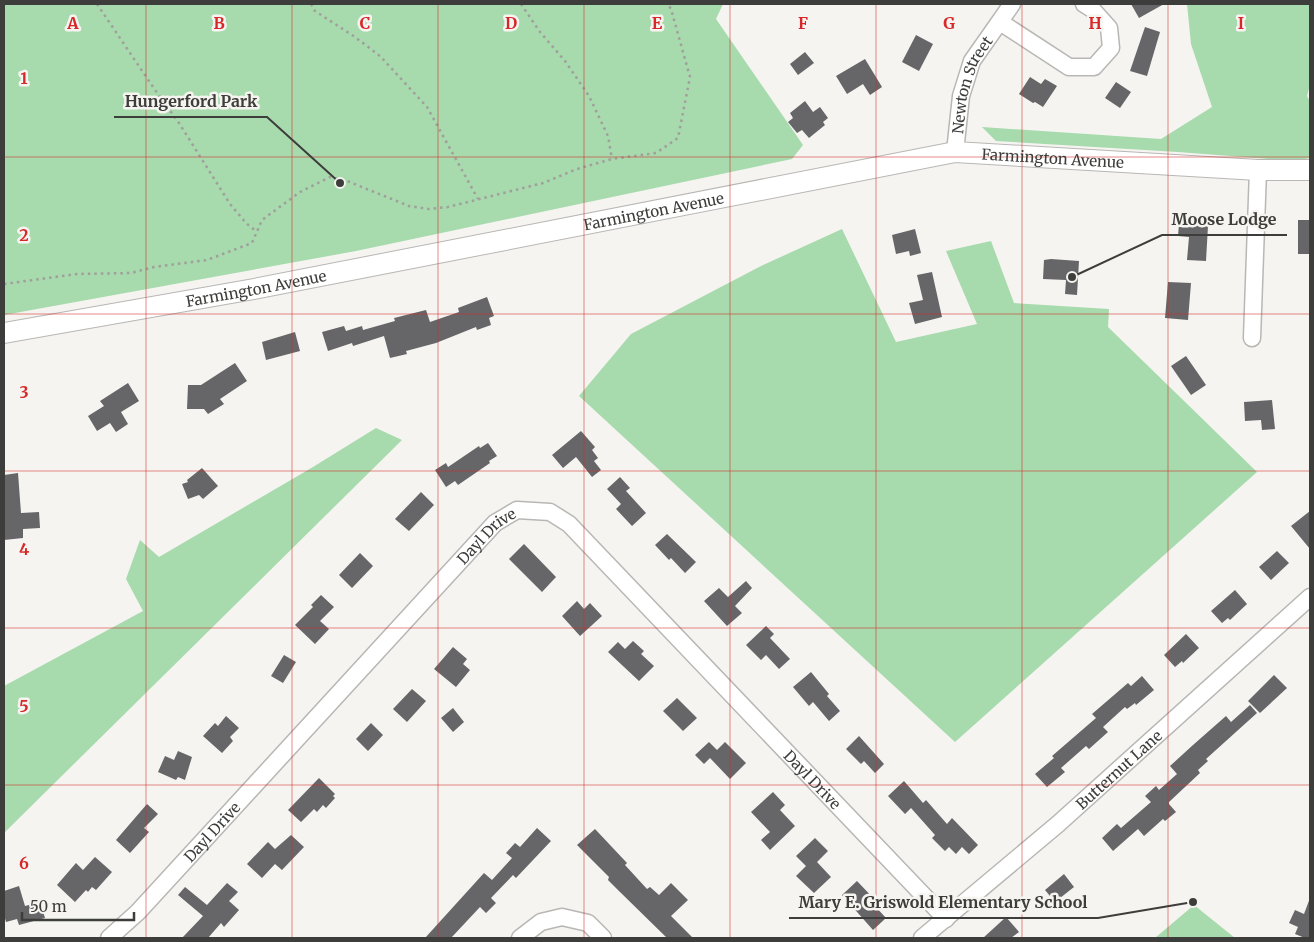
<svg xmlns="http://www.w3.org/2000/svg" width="1314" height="942" font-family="Merriweather,serif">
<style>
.green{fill:#a7daac}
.building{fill:#666669}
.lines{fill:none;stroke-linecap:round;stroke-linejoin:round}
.minor-casing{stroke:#b9b7b4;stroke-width:19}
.major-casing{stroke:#b9b7b4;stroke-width:22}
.path{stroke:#a09f9c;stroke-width:2.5;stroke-dasharray:2.5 4;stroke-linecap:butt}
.minor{stroke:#fff;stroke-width:16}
.major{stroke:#fff;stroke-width:20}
.grid{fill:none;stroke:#d62828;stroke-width:1;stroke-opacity:0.55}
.labels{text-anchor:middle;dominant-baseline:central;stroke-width:5;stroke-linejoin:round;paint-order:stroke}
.street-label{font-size:15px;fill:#3d3d3b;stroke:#f5f4f0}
.grid-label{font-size:16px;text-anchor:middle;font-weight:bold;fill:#d62828;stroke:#f5f4f0;stroke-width:5;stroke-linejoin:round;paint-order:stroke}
.leader{fill:none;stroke:#3d3d3b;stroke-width:2}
.callout-dot{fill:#3d3d3b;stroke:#f5f4f0;stroke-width:2}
.callout-label{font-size:16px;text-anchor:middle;font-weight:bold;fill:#3d3d3b;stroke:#f5f4f0;stroke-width:5;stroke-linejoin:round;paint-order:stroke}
</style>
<rect width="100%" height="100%" fill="#f5f4f0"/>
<g class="green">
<path d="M4,4H723L716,19L803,145L792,159L356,251L4,315Z"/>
<path d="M1187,4H1310V85L1307,96L1310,101V158L1293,161L1178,152L996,141L982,127L1161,139L1212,107L1191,44Z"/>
<path d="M842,229L896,342L977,324L946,251L991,241L1014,303L1109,309L1108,327L1257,472L955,742L579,396L631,334L761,266Z"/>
<path d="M376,428L402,440L4,833V686L143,611L126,579L140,540L159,557L313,467Z"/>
<path d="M1194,905L1235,938H1155Z"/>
</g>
<g class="building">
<path d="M1131,4H1164L1139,18Z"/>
<path d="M1145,27L1160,32L1147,76L1130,71Z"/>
<path d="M916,35L933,44L919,71L902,62Z"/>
<path d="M805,52L814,63L798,75L790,64Z"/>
<path d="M865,59L882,87L870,95L863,84L847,94L836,76Z"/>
<path d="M1030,77L1041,84L1045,79L1057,86L1043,107L1035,102L1033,103L1019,94Z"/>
<path d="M1116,82L1131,92L1120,108L1105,98Z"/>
<path d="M805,101L813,112L820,107L828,118L823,122L825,125L809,138L802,130L797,133L788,122L793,118L790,113Z"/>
<rect x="1298" y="220" width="12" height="34"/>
<path d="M1179,224L1208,226L1206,261L1187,260L1189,237L1178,236Z"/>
<path d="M915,229L921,253L910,256L909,251L896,254L892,235Z"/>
<path d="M1051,259L1079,261L1077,295L1065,294L1066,280L1043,279L1044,260Z"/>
<path d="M932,272L942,317L915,324L909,303L923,300L917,275Z"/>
<path d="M1168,282L1191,283L1188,320L1165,318Z"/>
<path d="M487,297L494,316L489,318L491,325L477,330L476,327L436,343L406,351L407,354L390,358L384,336L353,346L352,343L328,351L322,332L344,326L346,331L362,326L363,330L395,321L394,318L426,310L430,322L459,312L458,308Z"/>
<path d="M295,332L300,351L266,360L262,342Z"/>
<path d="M1186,356L1206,385L1191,395L1171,366Z"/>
<path d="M235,363L247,381L220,399L224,404L208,414L204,409H187L188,385H201Z"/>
<path d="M128,383L139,401L121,412L128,424L116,432L110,423L97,431L88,416L104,406L100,401Z"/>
<path d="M1272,400L1275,429L1262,430L1261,420L1245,421L1244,402Z"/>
<path d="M581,431L595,447L592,450L598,458L594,461L601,470L592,477L576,457L563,468L552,455Z"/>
<path d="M488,443L497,456L489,461L490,463L458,485L455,481L446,487L435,470L446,463L448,467L479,446L480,448Z"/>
<path d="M202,468L218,486L203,499L199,495L188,499L182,484L188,482L187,480Z"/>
<path d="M18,473L21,513L39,512L40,528L23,529V538L4,540V475Z"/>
<path d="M620,477L630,488L626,491L646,513L632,526L616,509L621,504L607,489Z"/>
<path d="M421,492L434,505L409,531L395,519Z"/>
<path d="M1310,511V549L1291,526Z"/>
<path d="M667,534L696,562L685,573L671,558L669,560L655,545Z"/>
<path d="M524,544L556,577L542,592L509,559Z"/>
<path d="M1277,551L1289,563L1271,580L1259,567Z"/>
<path d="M360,553L373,566L352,588L339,575Z"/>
<path d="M746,581L752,588L735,606L742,613L727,626L704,601L719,588L728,597Z"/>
<path d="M1235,590L1247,604L1230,620L1228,618L1222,623L1211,611Z"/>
<path d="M321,595L334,607L320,621L329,629L315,644L295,625L313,607L311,605Z"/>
<path d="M577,601L584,609L590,603L602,616L580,636L562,616Z"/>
<path d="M766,626L774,634L770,638L790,659L779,669L766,655L761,660L746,645Z"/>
<path d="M1186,634L1199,648L1183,663L1182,661L1175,667L1164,655Z"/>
<path d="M633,641L644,651L641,654L654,666L639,681L608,652L618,642L625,649Z"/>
<path d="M453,647L467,659L463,664L470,670L456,687L434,669Z"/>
<path d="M284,655L296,662L283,683L271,676Z"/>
<path d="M811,672L829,694L827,696L840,711L829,721L813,702L809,706L793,687Z"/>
<path d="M1274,675L1287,688L1260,713L1248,701Z"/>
<path d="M1142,676L1154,690L1136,705L1135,703L1127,709L1125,707L1103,727L1108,732L1089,749L1086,746L1061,768L1065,772L1047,787L1035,774L1054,758L1052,756L1096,718L1092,714L1128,683L1131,686Z"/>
<path d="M412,689L426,701L407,722L393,709Z"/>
<path d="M677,698L697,718L683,731L663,711Z"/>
<path d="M1250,705L1257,713L1206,759L1208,761L1198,770L1200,773L1169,802V804L1176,812L1165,821L1163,819L1144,836L1138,829L1113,851L1102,838L1117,824L1121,828L1151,802L1145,796L1156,786L1159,790L1177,774L1170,766L1193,745L1226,716L1231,722Z"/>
<path d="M453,708L464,722L453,732L441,718Z"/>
<path d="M226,716L239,728L230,737L233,741L222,753L203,736L215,723L218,726Z"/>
<path d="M371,723L383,735L368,751L356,739Z"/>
<path d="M859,736L884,764L875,773L864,761L861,764L846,749Z"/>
<path d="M709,742L717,750L725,742L746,763L730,779L710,758L704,764L695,755Z"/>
<path d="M178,751L192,757L185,780L178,777L176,780L158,772L165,756L174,760Z"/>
<path d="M319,778L335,794L333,796L335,798L326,808L323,805L317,812L314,809L301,822L288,810Z"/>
<path d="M904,781L923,803L926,800L947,824L952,818L978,845L969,854L962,847L956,854L949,847L945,851L932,838L935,835L911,808L905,814L888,796Z"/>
<path d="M773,792L785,805L780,810L795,826L770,850L761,840L770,832L751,812Z"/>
<path d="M147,804L158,814L144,828L149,832L130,853L116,840Z"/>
<path d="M537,828L551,841L516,878L513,875L491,898L496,903L486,913L480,907L451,938H425L484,873L492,880L512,858L506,853L515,843L520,847Z"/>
<path d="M595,829L627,863L625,865L647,889L650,887L659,895L671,883L688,900L671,916L693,938H667L620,892L608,880L609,877L577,845Z"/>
<path d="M291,835L304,847L282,870L275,864L262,878L247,864L268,842L275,849Z"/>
<path d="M815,838L828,851L817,862L831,877L814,893L796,876L806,866L796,856Z"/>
<path d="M95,857L112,872L96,890L92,887L88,892L86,890L75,902L57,885L76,863L83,870Z"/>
<path d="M1064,874L1074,887L1055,902L1045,890Z"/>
<path d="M857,881L877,902L874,905L886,918L873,930L842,895Z"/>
<path d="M227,883L238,892L229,901L239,910L224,927L221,923L208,938H182L203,916L178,895L185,887L207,905Z"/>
<path d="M19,886L25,906L40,902L45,918L19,925L17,919L6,922L4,915V891Z"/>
<path d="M1310,898V938H1305L1295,934L1298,927L1289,923L1295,910L1304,914Z"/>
<path d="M1006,917L1019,932L1011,938H983Z"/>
</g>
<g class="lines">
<defs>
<g id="minor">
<path d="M1000,22L1069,67H1094L1111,48L1109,28L1092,9L1084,4"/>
<path id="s1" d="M955,152L961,96L972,61L1012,4"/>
<path d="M1252,338L1258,170"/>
<path id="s2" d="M109,938L138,912L495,523L517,510L550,512L569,524L946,919"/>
<path d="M520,938L541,922L562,917L588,923L603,938"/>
<path id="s3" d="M922,938L1058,824L1310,597"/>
</g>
<g id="major">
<path id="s4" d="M4,333L254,289L955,152L1258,170H1310"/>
</g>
</defs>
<use href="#minor" class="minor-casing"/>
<use href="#major" class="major-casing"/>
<g class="path">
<path d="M97,4L153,87L179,123L230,204L246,223L257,232"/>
<path d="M311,4L315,11L355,37L380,56L427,107L478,199"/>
<path d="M521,4L540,32L565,61L589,96L608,136L612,159"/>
<path d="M4,284L77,274L131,273L154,267L207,260L252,243L262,220L300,192L330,177L347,181L409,206L429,209L448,207L543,183L577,169L612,159L656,153L678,138L690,77L671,9L668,4"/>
</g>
<use href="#minor" class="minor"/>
<use href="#major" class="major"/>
</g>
<path class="grid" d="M146,4V938M292,4V938M438,4V938M584,4V938M730,4V938M876,4V938M1022,4V938M1168,4V938M4,157H1310M4,314H1310M4,471H1310M4,628H1310M4,785H1310"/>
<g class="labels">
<g class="street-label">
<text stroke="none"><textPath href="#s1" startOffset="70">Newton Street</textPath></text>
<text stroke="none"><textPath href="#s4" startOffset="1066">Farmington Avenue</textPath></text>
<text stroke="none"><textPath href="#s4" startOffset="661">Farmington Avenue</textPath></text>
<text stroke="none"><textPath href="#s4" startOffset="256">Farmington Avenue</textPath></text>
<text stroke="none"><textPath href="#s2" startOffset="552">Dayl Drive</textPath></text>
<text stroke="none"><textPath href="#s3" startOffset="259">Butternut Lane</textPath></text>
<text stroke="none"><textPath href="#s2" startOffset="1001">Dayl Drive</textPath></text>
<text stroke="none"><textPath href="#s2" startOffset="148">Dayl Drive</textPath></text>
</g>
</g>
<g class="grid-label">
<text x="73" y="29">A</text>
<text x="219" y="29">B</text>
<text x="365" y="29">C</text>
<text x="511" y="29">D</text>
<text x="657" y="29">E</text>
<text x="803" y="29">F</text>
<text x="949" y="29">G</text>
<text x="1095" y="29">H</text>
<text x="1241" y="29">I</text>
<text x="24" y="84">1</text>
<text x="24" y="241">2</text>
<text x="24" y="398">3</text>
<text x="24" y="555">4</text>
<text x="24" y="712">5</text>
<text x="24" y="869">6</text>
</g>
<path class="leader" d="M340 183L267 117H114M1072 277L1162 235H1287M1193 902L1098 918H789"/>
<g class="callout-dot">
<circle cx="340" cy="183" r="5"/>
<circle cx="1072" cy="277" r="5"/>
<circle cx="1193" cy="902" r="5"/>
</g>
<g class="callout-label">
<text x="191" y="107">Hungerford Park</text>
<text x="1224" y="225">Moose Lodge</text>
<text x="943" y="908">Mary E. Griswold Elementary School</text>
</g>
<rect width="1314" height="942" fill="none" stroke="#3d3d3b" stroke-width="10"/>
<path d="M22 912v8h112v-8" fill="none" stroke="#3d3d3b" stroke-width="2.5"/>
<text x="30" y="912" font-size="15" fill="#3d3d3b" stroke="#f5f4f0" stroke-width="4" paint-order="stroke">50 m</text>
</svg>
